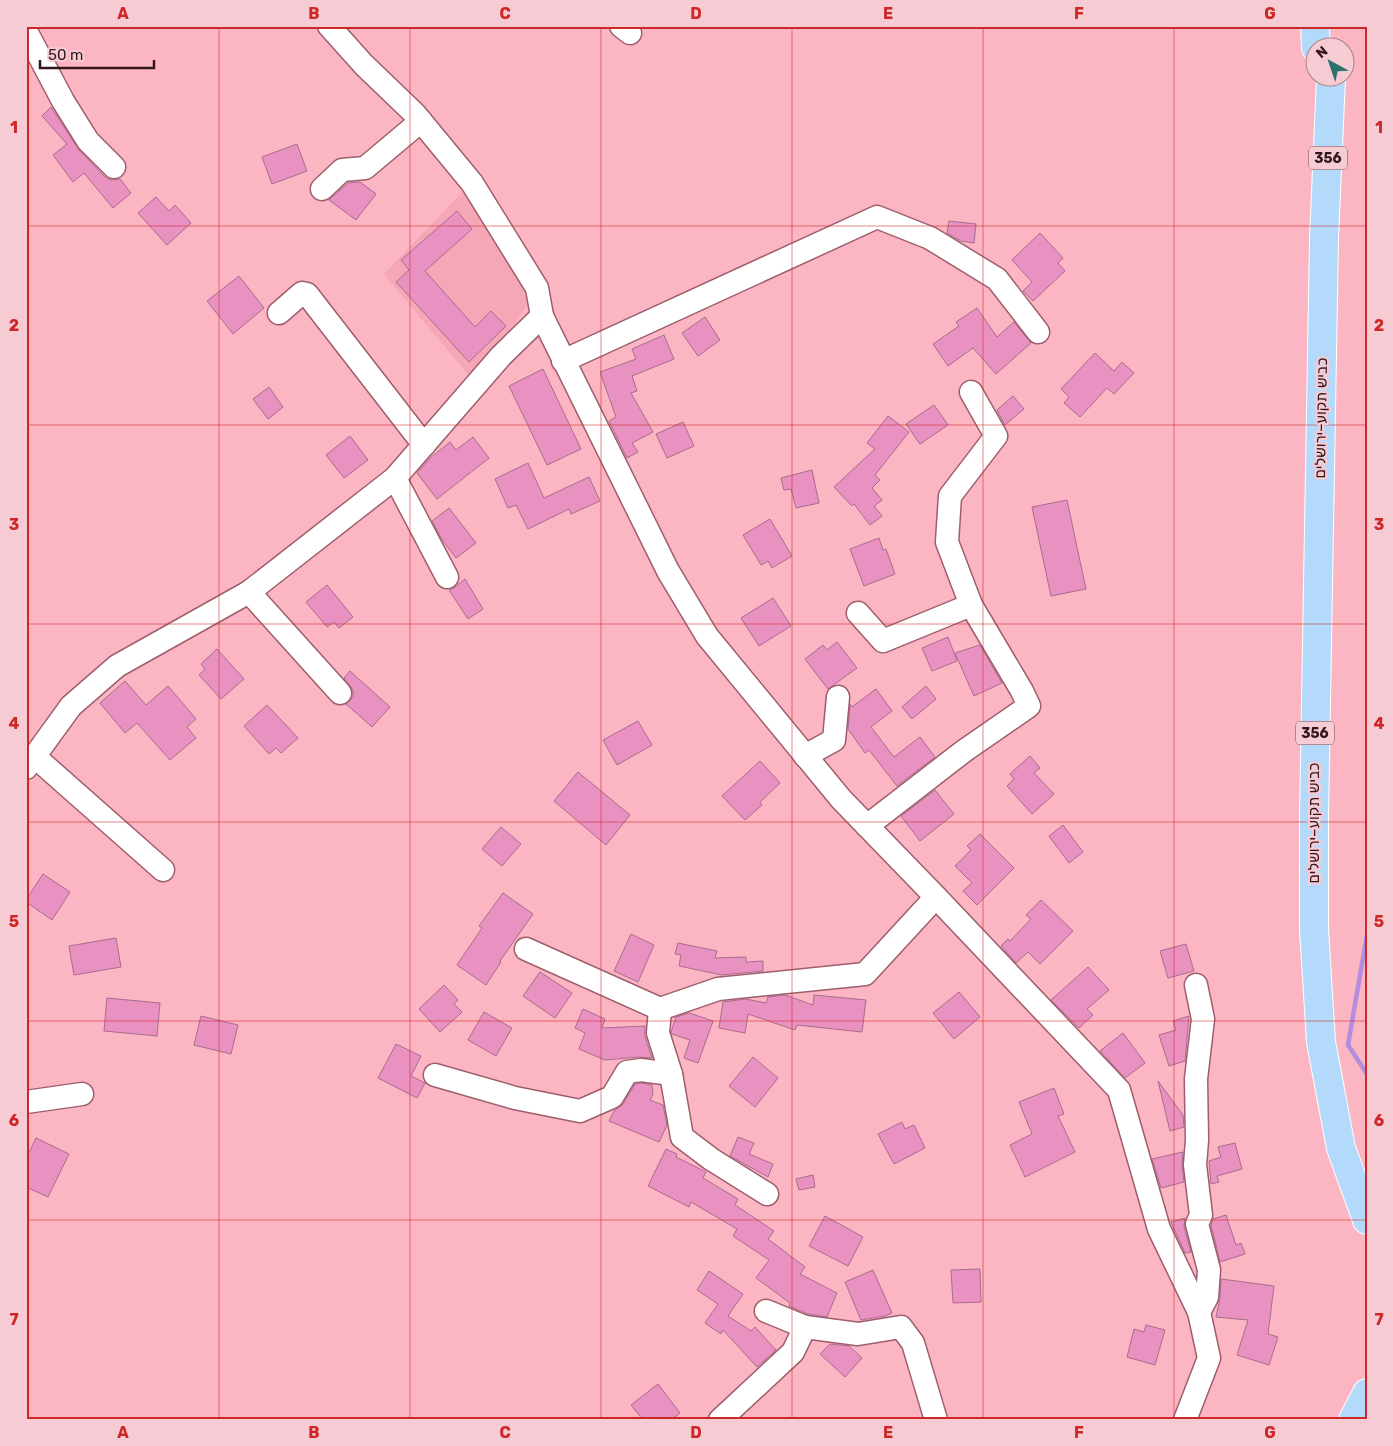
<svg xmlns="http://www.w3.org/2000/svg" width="1393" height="1446" font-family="Rubik,Heebo,sans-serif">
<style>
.built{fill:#f5a7b7}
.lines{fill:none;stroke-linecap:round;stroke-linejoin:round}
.stream{stroke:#b48ddd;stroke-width:4.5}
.building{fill:#e992c2;stroke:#a66d8c}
.minor-casing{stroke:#9e5e6c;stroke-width:25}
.major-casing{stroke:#fff;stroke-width:30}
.minor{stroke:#fff;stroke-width:22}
.major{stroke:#b4dafb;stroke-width:28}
.grid{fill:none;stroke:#ce2727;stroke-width:1;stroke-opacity:0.55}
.labels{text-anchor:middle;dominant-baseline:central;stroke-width:4.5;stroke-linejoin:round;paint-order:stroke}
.shield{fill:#f7cbd3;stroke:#6c4d54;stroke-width:1}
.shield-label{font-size:14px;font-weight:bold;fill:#31171d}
.street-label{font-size:15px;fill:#31171d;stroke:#f7cbd3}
.neatline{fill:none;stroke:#ce2727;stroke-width:2}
.grid-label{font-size:16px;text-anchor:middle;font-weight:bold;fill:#ce2727}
</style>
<rect width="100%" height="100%" fill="#fcb5c3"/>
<path class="built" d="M466,188L529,286L526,306L512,330L471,378L384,274Z"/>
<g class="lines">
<path class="stream" d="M1367,935L1348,1045L1367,1074"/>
</g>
<g class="building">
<path d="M51,107L79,150L105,177L111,180L120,179L131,193L113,208L84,173L73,182L53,155L67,144L42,116Z"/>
<path d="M297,144L307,171L272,184L262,157Z"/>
<path d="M360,182L376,194L356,220L329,200L348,183Z"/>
<path d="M156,197L169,211L175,205L191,223L167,245L138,213Z"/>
<path d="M457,211L472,229L425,271L475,327L491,311L506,326L469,362L396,282L409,270L401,260Z"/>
<path d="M949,221L976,224L974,243L961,241L947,233Z"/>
<path d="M1040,233L1063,258L1058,263L1065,271L1033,301L1023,291L1032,282L1012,260Z"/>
<path d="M239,276L264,308L233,334L207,301Z"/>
<path d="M977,308L997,337L1014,322L1031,343L996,374L973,348L948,366L933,344L959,326L956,322Z"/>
<path d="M705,317L720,340L698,356L682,333Z"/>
<path d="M664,335L674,359L632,376L637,391L631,393L653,432L632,443L638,452L627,458L609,421L616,417L600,372L636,359L632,349Z"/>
<path d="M1095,353L1114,371L1122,362L1134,373L1114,394L1107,388L1080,417L1064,403L1069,397L1061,389Z"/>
<path d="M543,369L581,449L547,465L509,386Z"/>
<path d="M269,387L283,407L268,419L253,399Z"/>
<path d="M1013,396L1024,409L1005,425L997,410Z"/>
<path d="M934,405L948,425L920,444L906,424Z"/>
<path d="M888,416L909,432L875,475L880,480L872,488L882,500L874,506L882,516L870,525L854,504L852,506L834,487L875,449L867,443Z"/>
<path d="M683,422L694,446L667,458L656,434Z"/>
<path d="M350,436L368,460L344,478L326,455Z"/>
<path d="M473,437L489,458L437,499L417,473L430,458L450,442L456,450Z"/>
<path d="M528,463L544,498L589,477L600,501L571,514L569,509L528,529L516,505L508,508L495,479Z"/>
<path d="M812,470L819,503L796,508L791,489L784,490L781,478Z"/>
<path d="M1067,500L1086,589L1051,596L1032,507Z"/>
<path d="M449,508L476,543L456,558L443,541L432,521Z"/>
<path d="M770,519L792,556L772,568L768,561L761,565L743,535Z"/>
<path d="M879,538L883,550L886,549L895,574L864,586L850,549Z"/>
<path d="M465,579L483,609L468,619L449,590L454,588Z"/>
<path d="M327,585L353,617L339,628L334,622L327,627L306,602Z"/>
<path d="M773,598L791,626L759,646L741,618Z"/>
<path d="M948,637L957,661L932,671L922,648Z"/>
<path d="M837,642L857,668L828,689L805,659L823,645L827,650Z"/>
<path d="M980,645L1002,683L974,696L955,653Z"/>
<path d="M217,649L244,679L221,699L199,675L205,669L201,664Z"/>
<path d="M350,671L390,707L372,727L346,704L353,697V690L344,678Z"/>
<path d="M125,681L146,705L168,686L196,719L187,727L196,738L170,760L137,723L125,733L100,703Z"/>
<path d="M926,686L936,699L912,719L902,707Z"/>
<path d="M876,689L892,711L871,727L894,757L920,737L935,757L897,786L869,750L865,753L848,729L850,704L852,707Z"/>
<path d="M267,705L298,738L281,753L276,748L269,754L244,726Z"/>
<path d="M638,721L652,745L617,765L603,740Z"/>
<path d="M1030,756L1040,768L1034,773L1054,794L1032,814L1007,786L1014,779L1010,774Z"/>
<path d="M760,761L780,783L760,802L762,805L745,820L722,796Z"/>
<path d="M578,772L630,815L606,845L554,801Z"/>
<path d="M935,790L954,814L920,841L901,816Z"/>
<path d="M1063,825L1083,852L1069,863L1049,836Z"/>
<path d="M501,827L521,844L502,866L482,849Z"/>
<path d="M980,834L1014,868L977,905L963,891L972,883L955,866L971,850L967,846Z"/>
<path d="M43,874L70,892L52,920L26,902V900Z"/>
<path d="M503,893L533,914L500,961L501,962L486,985L457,965L482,928L479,926Z"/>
<path d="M1041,900L1073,931L1040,964L1028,952L1016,963L1001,946L1008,939L1010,941L1031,919L1026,915Z"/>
<path d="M631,934L654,945L638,982L614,971Z"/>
<path d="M116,938L121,967L74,975L69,946Z"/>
<path d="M678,943L717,951L715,958L746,957V962L763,961V971L722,975L679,966L681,955L675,954Z"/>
<path d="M1186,944L1194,971L1168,978L1160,951Z"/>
<path d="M1088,967L1109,990L1087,1009L1093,1015L1079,1028L1051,1000Z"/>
<path d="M540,972L572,993L555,1018L523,996Z"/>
<path d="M444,985L458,1000L454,1004L462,1012L440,1032L419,1009Z"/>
<path d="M959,992L980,1017L954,1039L933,1013Z"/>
<path d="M785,995L813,1005L814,995L866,1000L862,1032L797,1025L795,1030L748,1014L745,1033L719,1028L723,1002L746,999L766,1003L768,997Z"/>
<path d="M107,998L160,1003L157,1036L104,1031Z"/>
<path d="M583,1009L605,1019L602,1028L645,1026V1037L652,1058L639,1057L605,1060L579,1049L585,1033L575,1028Z"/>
<path d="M484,1012L512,1028L496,1056L468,1040Z"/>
<path d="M689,1013L713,1021L698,1063L684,1058L690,1040L672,1034L671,1032L676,1017Z"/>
<path d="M201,1016L238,1025L231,1054L194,1045Z"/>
<path d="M1189,1016L1185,1061L1169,1066L1159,1035L1176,1030L1173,1021Z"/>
<path d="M1123,1033L1145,1063L1125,1078L1100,1051Z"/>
<path d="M396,1044L421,1056L411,1076L425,1083L417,1098L378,1078Z"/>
<path d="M753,1057L778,1078L755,1107L729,1086Z"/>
<path d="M1158,1081L1183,1115L1184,1127L1170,1131Z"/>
<path d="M641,1083L652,1085L653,1094L650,1100L663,1105L667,1125L659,1142L609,1121L614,1111L623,1104L635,1084Z"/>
<path d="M1054,1088L1064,1114L1058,1116L1075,1152L1025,1177L1010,1145L1032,1134L1019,1102Z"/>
<path d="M902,1122L905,1129L914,1125L925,1148L894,1164L878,1134Z"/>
<path d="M738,1137L754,1143L749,1154L773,1164L768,1177L730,1156Z"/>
<path d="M36,1138L69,1154L48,1197L26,1187V1159Z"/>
<path d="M1235,1143L1242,1169L1217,1176L1219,1182L1211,1184L1209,1161L1221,1157L1218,1147Z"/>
<path d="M666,1149L677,1154L676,1157L706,1172L703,1178L738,1199L735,1205L774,1231L768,1239L805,1267L800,1274L837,1293L827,1317L808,1314L789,1306L790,1303L756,1278L769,1260L733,1236L737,1229L691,1202L689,1207L648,1186Z"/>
<path d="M1183,1152L1182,1166L1184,1182L1161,1188L1152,1159Z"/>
<path d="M813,1175L815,1187L799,1190L796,1179Z"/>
<path d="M1226,1215L1236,1245L1241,1243L1245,1254L1220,1262L1211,1225L1213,1219Z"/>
<path d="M825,1216L863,1237L848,1266L809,1246Z"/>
<path d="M1185,1218L1184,1227L1191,1252L1185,1253L1171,1222Z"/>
<path d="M980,1269L981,1302L953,1303L951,1270Z"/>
<path d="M873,1270L892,1313L885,1316L861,1320L845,1282Z"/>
<path d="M709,1271L743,1294L728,1316L751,1331L755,1327L776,1350L757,1367L723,1330L721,1334L705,1323L718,1304L697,1290Z"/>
<path d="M1221,1279L1274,1286L1268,1334L1278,1337L1269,1365L1237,1355L1248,1320L1216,1317L1220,1298Z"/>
<path d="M1146,1325L1165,1330L1155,1365L1127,1357L1134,1329L1144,1332Z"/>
<path d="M830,1344L849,1346L862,1358L845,1377L820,1354Z"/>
<path d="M658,1384L680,1413L671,1420H643L631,1405Z"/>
</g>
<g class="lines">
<defs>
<g id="minor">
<path d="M329,26L364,65L415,114L472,183L537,288L542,316L668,571L707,636L841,799L936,897L1119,1090L1159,1229L1199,1312L1209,1358L1185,1420"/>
<path d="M621,26L630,33"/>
<path d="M26,31L63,101L88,141L114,167"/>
<path d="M322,189L342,170L365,168L421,121"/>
<path d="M279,313L302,293L307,294L424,445"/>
<path d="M563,361L877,217L930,238L997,279L1038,332"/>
<path d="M395,478L447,577"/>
<path d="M249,592L340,693"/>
<path d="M858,613L883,641L971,605"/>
<path d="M34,756L163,870"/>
<path d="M805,756L834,740L838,697"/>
<path d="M26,768L71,706L117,666L249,592L395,478L501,356L542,316"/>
<path d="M867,826L964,751L1029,706L1022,691L971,605L947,542L950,496L996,436L971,392"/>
<path d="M526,949L660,1009L718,989L865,974L936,897"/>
<path d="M1196,985L1203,1019L1196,1079L1197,1140L1195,1165L1201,1215L1197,1224L1209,1270L1207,1297L1199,1312"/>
<path d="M660,1009L658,1033L671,1074L682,1137L711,1159L767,1194"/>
<path d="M435,1075L515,1098L580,1111L612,1097L627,1072L641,1070L671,1074"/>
<path d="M26,1102L82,1094"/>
<path d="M766,1311L805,1327L858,1334L901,1327L913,1343L936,1420"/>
<path d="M720,1420L793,1352L805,1327"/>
</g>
<g id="major">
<path d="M1315,26L1316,48"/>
<path d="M1331,78L1324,238L1314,817V929L1321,1042L1341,1148L1367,1220"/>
<path d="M1353,1420L1367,1393"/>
</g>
</defs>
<use href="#minor" class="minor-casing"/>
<use href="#major" class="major-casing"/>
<use href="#minor" class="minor"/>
<use href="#major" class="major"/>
</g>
<path class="grid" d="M219,26V1420M410,26V1420M601,26V1420M792,26V1420M983,26V1420M1174,26V1420M26,226H1367M26,425H1367M26,624H1367M26,822H1367M26,1021H1367M26,1220H1367"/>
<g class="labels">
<g class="shield">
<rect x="1309" y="146.5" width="38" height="23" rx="4"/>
<rect x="1296" y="721.5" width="38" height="23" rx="4"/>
</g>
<g class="shield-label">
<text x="1328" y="158">356</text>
<text x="1315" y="733">356</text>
</g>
<g class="street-label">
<text transform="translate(1321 418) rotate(-89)">כביש תקוע–ירושלים</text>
<text transform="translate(1314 823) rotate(-90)">כביש תקוע–ירושלים</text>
</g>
</g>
<rect width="1393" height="1446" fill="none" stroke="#f7cbd3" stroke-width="55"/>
<g transform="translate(1330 62) rotate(320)"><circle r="24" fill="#f7cbd3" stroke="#a8838a"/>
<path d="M0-4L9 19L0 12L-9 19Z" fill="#2a726b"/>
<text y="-8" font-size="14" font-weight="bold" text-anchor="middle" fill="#31171d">N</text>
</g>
<path d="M40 60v8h114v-8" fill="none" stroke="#31171d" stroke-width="2.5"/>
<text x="48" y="60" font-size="15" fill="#31171d" stroke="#f7cbd3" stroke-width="4" paint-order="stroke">50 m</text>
<rect x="28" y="28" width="1338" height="1390" class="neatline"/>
<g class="grid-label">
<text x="123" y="19">A</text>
<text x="314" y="19">B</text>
<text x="505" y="19">C</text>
<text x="696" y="19">D</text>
<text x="888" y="19">E</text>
<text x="1079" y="19">F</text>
<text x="1270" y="19">G</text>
<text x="14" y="133">1</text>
<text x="1379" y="133">1</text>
<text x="14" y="331">2</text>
<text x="1379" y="331">2</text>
<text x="14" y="530">3</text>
<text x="1379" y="530">3</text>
<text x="14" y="729">4</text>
<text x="1379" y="729">4</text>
<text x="14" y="927">5</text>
<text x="1379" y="927">5</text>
<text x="14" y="1126">6</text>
<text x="1379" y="1126">6</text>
<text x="14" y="1325">7</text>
<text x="1379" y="1325">7</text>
<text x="123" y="1438">A</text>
<text x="314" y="1438">B</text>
<text x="505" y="1438">C</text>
<text x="696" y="1438">D</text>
<text x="888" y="1438">E</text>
<text x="1079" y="1438">F</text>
<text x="1270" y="1438">G</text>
</g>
</svg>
